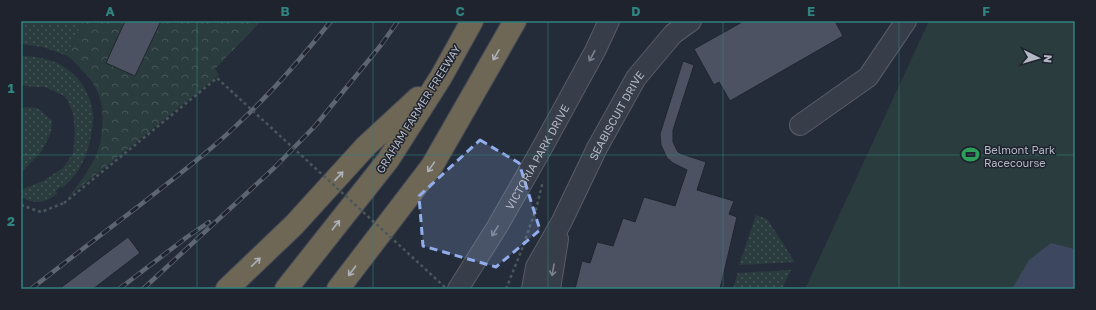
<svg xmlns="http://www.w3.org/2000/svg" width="1096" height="310" font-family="'Golos Text',sans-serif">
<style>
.green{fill:url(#green-dots)}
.forest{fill:url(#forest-crowns)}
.pitch{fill:#2b3c3e}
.water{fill:#3d4860}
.building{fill:#4c5261;stroke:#202530}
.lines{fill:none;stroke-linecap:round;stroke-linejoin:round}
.minor-casing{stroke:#575c67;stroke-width:22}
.highway-casing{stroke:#444954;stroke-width:24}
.path{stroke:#49575b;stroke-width:2.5;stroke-dasharray:3 3;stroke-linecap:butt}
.minor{stroke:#383e49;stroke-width:20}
.highway{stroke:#6e6756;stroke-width:22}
.rail-casing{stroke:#5d6472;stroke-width:4.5}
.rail{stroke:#1e232e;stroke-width:3;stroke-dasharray:9;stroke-linecap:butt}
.path-bridge{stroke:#49575b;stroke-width:2.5;stroke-dasharray:3 3;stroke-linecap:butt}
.oneway{stroke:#adb1ba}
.oneway2{stroke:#7c828d}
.marked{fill:#92adec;fill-opacity:0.2;stroke:#92adec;stroke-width:3;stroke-dasharray:8 5;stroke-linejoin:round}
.grid{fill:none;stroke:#30837f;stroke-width:1;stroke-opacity:0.55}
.labels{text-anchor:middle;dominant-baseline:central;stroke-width:3;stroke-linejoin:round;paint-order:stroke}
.street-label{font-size:11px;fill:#b4b9c5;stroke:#1e232e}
.poi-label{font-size:11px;fill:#b4b9c5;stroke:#1e232e;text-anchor:start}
.neatline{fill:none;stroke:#30837f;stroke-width:1.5}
.grid-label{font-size:13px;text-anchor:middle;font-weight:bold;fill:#30837f}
</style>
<defs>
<pattern id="green-dots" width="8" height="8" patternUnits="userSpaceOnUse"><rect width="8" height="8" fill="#2b3c3e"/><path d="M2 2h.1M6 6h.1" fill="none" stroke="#475658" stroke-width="1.8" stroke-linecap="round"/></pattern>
<pattern id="forest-crowns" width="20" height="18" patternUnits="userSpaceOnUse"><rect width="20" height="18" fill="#2b3c3e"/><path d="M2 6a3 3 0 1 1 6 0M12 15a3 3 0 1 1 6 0" fill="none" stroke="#475658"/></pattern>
</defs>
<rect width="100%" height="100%" fill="#252c39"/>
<g class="green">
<path d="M21,21H83L72,44L65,55L43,47L21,44Z"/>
<path d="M21,56C58,56 88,75 93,114C94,121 92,128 91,135C89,149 83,164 75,175C71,180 66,184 62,188L60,187L56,191L57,194C42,204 37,204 22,198L21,191L23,189L43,181L63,168L73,154L75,133L73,113L66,97L45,87H34L21,85Z"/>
<path d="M27,107L37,108L52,120L51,132L42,151L21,173V108Z"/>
<path d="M756,215L767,219L795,262L739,265Z"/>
<path d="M791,270L782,289H733L738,273Z"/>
</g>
<path class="forest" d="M83,21H261L215,69L219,75L68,197C81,182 94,164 100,145C101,140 101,135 102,130C105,103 99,86 79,67C75,62 71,58 65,55L72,44Z"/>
<path class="pitch" d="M929,21H1075V289H805Z"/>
<path class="water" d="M1051,243L1074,249L1075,250V289H1012L1029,260Z"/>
<g class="building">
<path d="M125,21H161L135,76L106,63Z"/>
<path d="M744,21H835L843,36L730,101L719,82L714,85L694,49Z"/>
<path d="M683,61L694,65L673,130V142L678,152L682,154L706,162L697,190L734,201L729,214L737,217L720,289H575L582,261L590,263L597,242L613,246L623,218L635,222L644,197L675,206L687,170L673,163L667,158L661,145L660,134Z"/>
<path d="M128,237L140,253L93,289H59Z"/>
</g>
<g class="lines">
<defs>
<g id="minor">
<path d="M800,125L868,77L906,21"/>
<path id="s1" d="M458,289L497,227L542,148L595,51L609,21"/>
<path id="s2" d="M532,289L536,267L561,223L597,148L636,78L673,34L691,21"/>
<path d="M550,289L558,239"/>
</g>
<g id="highway">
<path d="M227,289L294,225L366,146L418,98"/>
<path d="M286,289L388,160L441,77L472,21"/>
<path d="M338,289L432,166L515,21"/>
</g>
</defs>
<use href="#minor" class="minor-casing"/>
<use href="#highway" class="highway-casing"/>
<g class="path">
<path d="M21,205L41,212L64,203"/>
<path d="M506,289L522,249L536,209L543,181"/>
</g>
<use href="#minor" class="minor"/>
<use href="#highway" class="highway"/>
<defs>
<g id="rail">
<path d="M31,289C68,260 106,231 144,202C178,175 213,149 244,118C276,88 304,55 331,21"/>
<path d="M119,289L187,237L209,222"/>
<path d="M143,289L274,168L316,125L381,45L398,21"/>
</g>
</defs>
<use href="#rail" class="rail-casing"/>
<use href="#rail" class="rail"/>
<path class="path-bridge" d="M64,203L217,78L447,289"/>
</g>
<defs><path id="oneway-shaft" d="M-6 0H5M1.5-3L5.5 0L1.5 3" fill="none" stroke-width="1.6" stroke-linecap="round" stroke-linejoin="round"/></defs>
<g class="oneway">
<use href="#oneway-shaft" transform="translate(496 55) rotate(120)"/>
<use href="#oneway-shaft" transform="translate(431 167) rotate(125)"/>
<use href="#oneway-shaft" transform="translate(339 176) rotate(-47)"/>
<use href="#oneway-shaft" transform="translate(336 225) rotate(-52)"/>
<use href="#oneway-shaft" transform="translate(256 262) rotate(-44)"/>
<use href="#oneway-shaft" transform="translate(352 271) rotate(127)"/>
</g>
<g class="oneway2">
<use href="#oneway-shaft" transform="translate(592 56) rotate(118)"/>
<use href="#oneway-shaft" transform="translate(495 231) rotate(122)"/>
<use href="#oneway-shaft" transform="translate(553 270) rotate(100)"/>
</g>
<path class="marked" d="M480,140L519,163L540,230L496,267L423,246L419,196Z"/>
<path class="grid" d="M197,21V289M373,21V289M548,21V289M723,21V289M899,21V289M21,155H1075"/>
<defs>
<symbol id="stadium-bare" viewBox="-9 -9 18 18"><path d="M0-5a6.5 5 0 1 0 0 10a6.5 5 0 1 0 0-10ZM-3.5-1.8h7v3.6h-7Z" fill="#2e9e5b" stroke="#1e232e" stroke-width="2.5" paint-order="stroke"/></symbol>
</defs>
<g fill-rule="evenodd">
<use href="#stadium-bare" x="958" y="142" width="25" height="25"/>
</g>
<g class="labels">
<g class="street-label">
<text transform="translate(418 109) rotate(-58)">GRAHAM FARMER FREEWAY</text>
<text stroke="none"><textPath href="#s2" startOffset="194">SEABISCUIT DRIVE</textPath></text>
<text stroke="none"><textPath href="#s1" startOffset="154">VICTORIA PARK DRIVE</textPath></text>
</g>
<g class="poi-label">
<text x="984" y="149">Belmont Park<tspan x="984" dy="13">Racecourse</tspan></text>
</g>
</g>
<rect width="1096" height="310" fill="none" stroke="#1e232e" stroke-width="44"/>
<g transform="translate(1038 58) rotate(95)" stroke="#1e232e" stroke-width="3" paint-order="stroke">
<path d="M0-3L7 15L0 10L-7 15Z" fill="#b4b9c5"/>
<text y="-6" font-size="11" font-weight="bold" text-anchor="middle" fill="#b4b9c5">N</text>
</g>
<rect x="22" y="22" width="1052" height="266" class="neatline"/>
<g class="grid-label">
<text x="110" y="16">A</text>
<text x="285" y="16">B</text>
<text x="460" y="16">C</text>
<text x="636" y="16">D</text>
<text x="811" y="16">E</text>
<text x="986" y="16">F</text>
<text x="11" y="93">1</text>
<text x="11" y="226">2</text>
</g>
</svg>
